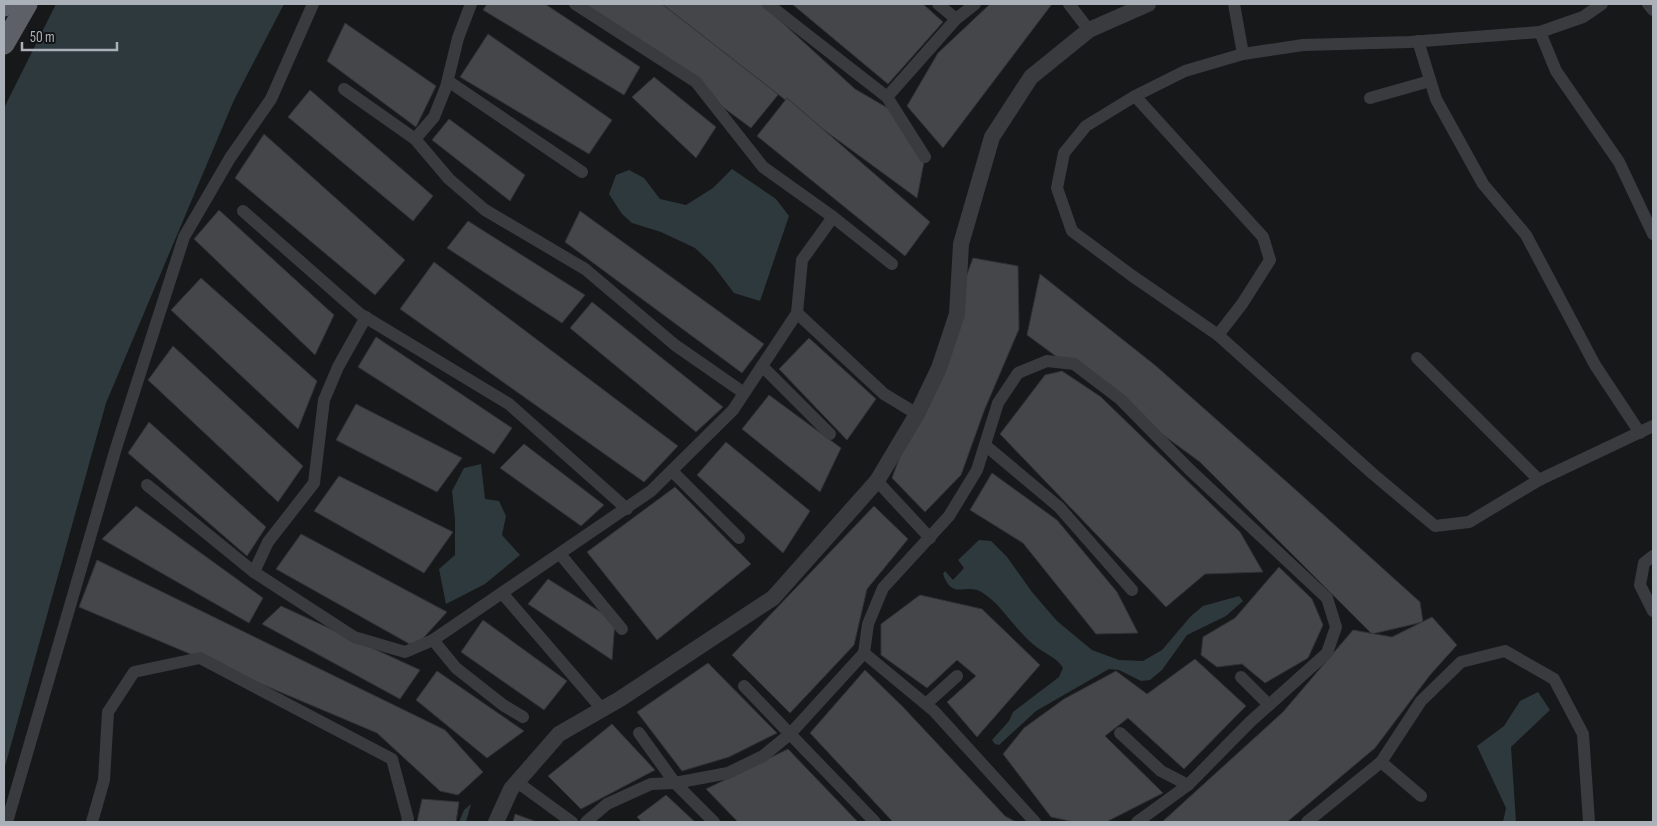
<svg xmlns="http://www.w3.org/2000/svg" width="1657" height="826" font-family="'Sofia Sans Condensed',sans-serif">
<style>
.water{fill:#2e393d}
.building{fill:#44464a;stroke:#323236}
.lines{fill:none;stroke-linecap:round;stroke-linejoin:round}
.minor{stroke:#393b3e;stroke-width:12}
.tertiary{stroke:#393b3e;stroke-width:16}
.trunk{stroke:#5d6066;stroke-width:21}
</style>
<rect width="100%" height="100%" fill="#17181a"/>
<g class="water">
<path d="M56,4H284L234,100L106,403L4,770V108Z"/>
<path d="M732,169L776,199L789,216L760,301L734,293L712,264L695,248L661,232L632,223L622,214L609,194L616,175L629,170L644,178L660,199L686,205L713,188Z"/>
<path d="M481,464L485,499L499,501L506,516L502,535L520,555L485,584L446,604L439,569L455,555V519L452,491L464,468Z"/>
<path d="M979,540L991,541L1007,557L1032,592L1057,621L1092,650L1119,660L1143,661L1162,650L1191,616L1203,606L1239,596L1243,601L1226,616L1187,635L1162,670L1150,680L1141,681L1119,670L1109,669L1036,711L999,745L995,744L992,740L1009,721L1013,712L1059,677L1063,668C1057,657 1044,654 1034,645C1016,631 1002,605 983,593C966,581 953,602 943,574L945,571L953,580L964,568L958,560Z"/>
<path d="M1538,692L1550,710L1511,747L1516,822H1503L1506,808L1477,746L1504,726L1520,701Z"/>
<path d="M471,804L466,822H459L464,810Z"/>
</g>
<g class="building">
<path d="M487,4H545L640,67L624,95L483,10Z"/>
<path d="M584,4H666L782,90L751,128Z"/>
<path d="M662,4H762L855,89L898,114L925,157L917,198L820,127Z"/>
<path d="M792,4H923L943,22L888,84Z"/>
<path d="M990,4H1052L943,148L907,106L938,53Z"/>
<path d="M345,23L436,86L416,127L327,61Z"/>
<path d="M488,34L612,120L589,154L460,77Z"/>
<path d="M654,77L716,127L696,158L632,97Z"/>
<path d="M310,90L433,196L413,221L288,117Z"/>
<path d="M787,98L930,222L905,256L757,136Z"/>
<path d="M449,119L525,175L510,201L432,140Z"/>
<path d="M264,134L405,260L375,295L235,178Z"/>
<path d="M219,210L334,315L315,355L194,239Z"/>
<path d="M580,211L764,344L742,373L565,242Z"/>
<path d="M468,221L585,295L562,323L447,248Z"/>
<path d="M973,258L1018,266L1019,329L984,411L961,475L925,512L892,478Z"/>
<path d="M434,262L678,446L644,482L400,309Z"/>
<path d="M1040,274L1156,366L1297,491L1420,602L1423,622L1372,634L1200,462L1027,335Z"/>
<path d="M201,278L317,381L298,429L171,310Z"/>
<path d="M592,302L723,407L696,432L570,328Z"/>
<path d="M376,337L512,428L494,454L358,367Z"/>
<path d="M809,338L876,399L847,440L779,369Z"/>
<path d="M173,346L303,466L278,502L148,380Z"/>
<path d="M1062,371L1101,397L1240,532L1263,572L1205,574L1166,607L1000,434L1045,375Z"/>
<path d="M769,395L841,448L820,492L742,429Z"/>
<path d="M356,404L462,458L437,492L336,440Z"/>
<path d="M149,422L266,527L247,556L128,453Z"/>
<path d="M726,442L810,511L783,553L697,475Z"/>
<path d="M524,444L604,505L581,526L500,468Z"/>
<path d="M992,473L1057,520L1117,592L1138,633L1096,634L1023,543L970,510Z"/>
<path d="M339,476L453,532L424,573L314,511Z"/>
<path d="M675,487L751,564L657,640L587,552Z"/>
<path d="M136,506L263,598L249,623L102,539Z"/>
<path d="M874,506L908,539L867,589L854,645L790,713L732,655Z"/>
<path d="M301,534L447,612L415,647L276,569Z"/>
<path d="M97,560L445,730L483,772L458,795L440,791L377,733L79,607Z"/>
<path d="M1279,567L1312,599L1323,625L1308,658L1265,683L1242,664L1217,667L1201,655L1203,637L1235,618Z"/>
<path d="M548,579L615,621L612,660L528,604Z"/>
<path d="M920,595L982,609L1040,665L977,737L947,702L976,676L957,660L927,688L881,655V624Z"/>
<path d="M281,606L420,670L400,699L262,624Z"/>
<path d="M1432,617L1457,645L1430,675L1375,748L1287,822H1162L1283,712L1353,630L1392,637Z"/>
<path d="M483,620L567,681L544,710L461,652Z"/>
<path d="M1195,659L1246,706L1184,769L1128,718L1105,736L1163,793L1106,822H1074L1051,817L1003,754L1024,728L1064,699L1116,671L1147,694Z"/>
<path d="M708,663L777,733L729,757L682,771L637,712Z"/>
<path d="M865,670L903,707L1005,816L1016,822H893L810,733Z"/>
<path d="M437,671L524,731L487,758L416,700Z"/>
<path d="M612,724L655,770L581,809L548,776Z"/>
<path d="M788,749L858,822H738L706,789Z"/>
<path d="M666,795L695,822H642L637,817Z"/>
<path d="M422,799L459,802L456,822H417Z"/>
<path d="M515,814L537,822H513Z"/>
</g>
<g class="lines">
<g class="minor">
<path d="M575,4L696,82L763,167L833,217L892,264"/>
<path d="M768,4L887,97L925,157"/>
<path d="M938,4L956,19"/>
<path d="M1069,4L1089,30"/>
<path d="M1648,4L1653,10"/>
<path d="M1540,32L1583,17L1602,4"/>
<path d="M1418,41L1436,99L1483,184L1526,235L1595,365L1640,433"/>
<path d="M1243,54L1303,45L1410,42L1540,32L1556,71L1619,162L1653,234"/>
<path d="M448,81L582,172"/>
<path d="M344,89L415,139L449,179L485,210L585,269L675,345L744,393"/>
<path d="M1135,96L1263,237L1270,260L1242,304L1218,335L1131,275L1072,231L1057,188L1064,153L1086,126L1135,96L1185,71L1243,54L1234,4"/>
<path d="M887,97L956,19L975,4"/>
<path d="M1370,98L1430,81"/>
<path d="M415,139L434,117L446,87L458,38L471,4"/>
<path d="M243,211L360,314L509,404L627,509"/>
<path d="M797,313L884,394L917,414"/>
<path d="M1218,335L1373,474L1435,526L1469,522L1539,480L1653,426"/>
<path d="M1417,358L1539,480"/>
<path d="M762,366L830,434"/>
<path d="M985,445L1059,507L1132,590"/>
<path d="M672,471L739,538"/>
<path d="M877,481L930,538"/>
<path d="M147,485L254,572L354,637L405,652L433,640L651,491L733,410L797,313L802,260L833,217"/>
<path d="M560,554L622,629"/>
<path d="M1653,556L1644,563L1640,585L1653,611"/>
<path d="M254,572L268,542L314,483L324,400L338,367L366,317"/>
<path d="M502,593L602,709"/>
<path d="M433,640L456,668L503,705L523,717"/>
<path d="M864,653L868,624L883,588L949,516L977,470L998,403L1018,373L1047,361L1074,364L1120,399L1190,470L1327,598L1336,627L1327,653L1250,722L1188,785L1137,822"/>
<path d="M1241,677L1269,705"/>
<path d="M744,686L790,734L864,653L934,711L1035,822"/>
<path d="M926,704L957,676"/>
<path d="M639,733L675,783L714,822"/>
<path d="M1120,733L1161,771L1188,785"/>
<path d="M1381,762L1421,796"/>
<path d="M517,782L572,822"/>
<path d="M7,822L116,448L184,237L230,158L271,99L313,4"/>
<path d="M92,822L104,780L108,712L134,672L200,658L392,759L408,819L407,822"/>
<path d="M586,822L607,804L651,784L675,783L728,773L763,756L790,734L875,822"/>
<path d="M1307,822L1381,762L1421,701L1461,662L1505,651L1554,679L1583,734L1589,822"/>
</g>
<path class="tertiary" d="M496,822L511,789L559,734L620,699L773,598L877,481L917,414L939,368L957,314L961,244L992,137L1031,77L1089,30L1148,4"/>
<g class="trunk">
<path d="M4,6L5,4"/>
<path d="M4,44L27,4"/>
</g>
</g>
<rect width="1657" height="826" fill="none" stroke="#aab1b9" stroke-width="10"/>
<path d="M22 42v8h95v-8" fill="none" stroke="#aab1b9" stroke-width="2.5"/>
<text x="30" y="42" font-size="15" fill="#aab1b9" stroke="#121315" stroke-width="4" paint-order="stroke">50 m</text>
</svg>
